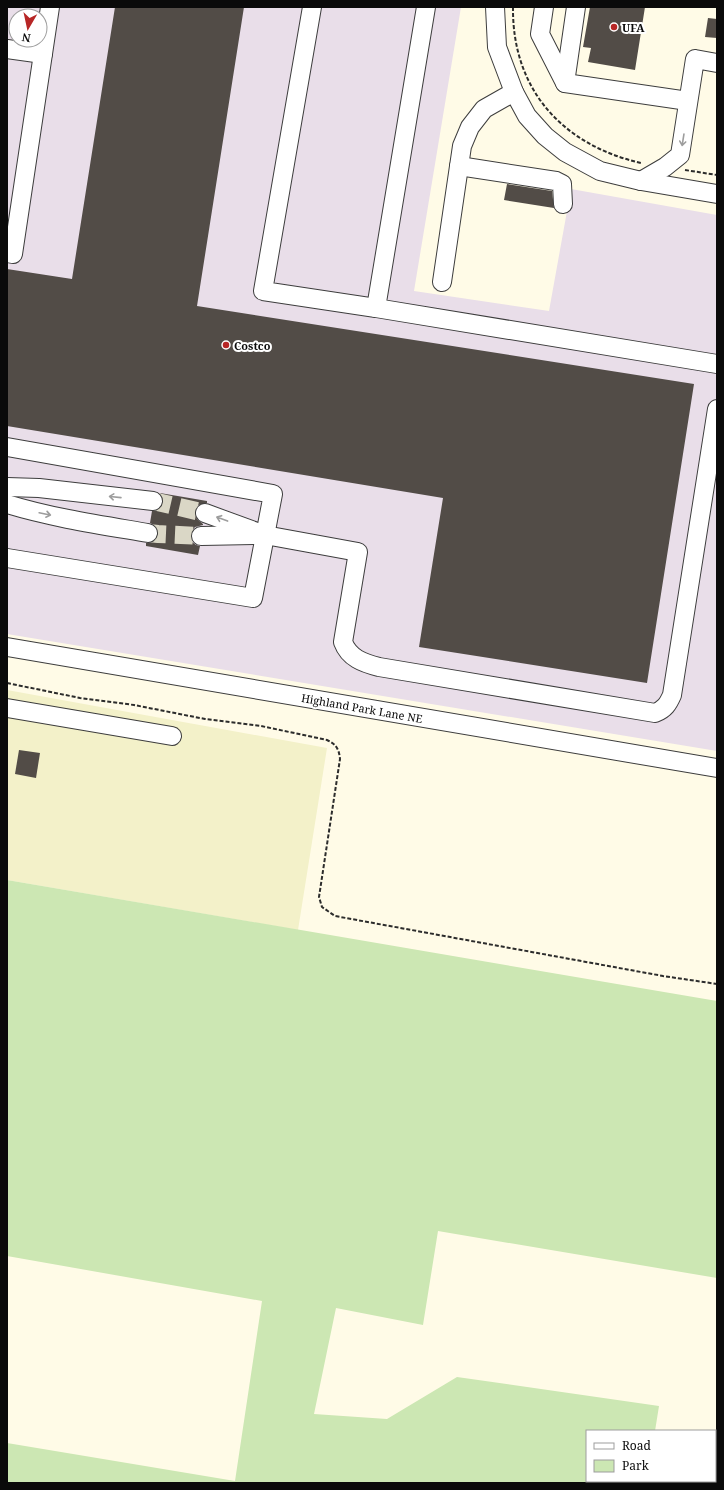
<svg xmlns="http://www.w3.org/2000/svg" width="724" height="1490" font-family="'Noto Serif',serif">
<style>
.industrial{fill:#e9dee9;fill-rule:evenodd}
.farmland{fill:#f3f1c9}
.green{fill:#cce7b3}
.building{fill:#524c47}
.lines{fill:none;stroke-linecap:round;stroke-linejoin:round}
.minor-tunnel{stroke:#dad7c6;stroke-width:18;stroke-dasharray:18 9;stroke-linecap:butt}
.minor-casing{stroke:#3d3d3d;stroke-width:20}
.path{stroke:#2c2c2c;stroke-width:2;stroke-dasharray:4 2;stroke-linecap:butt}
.minor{stroke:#fff;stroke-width:18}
.oneway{stroke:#9d9d9d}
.poi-dot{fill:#b72626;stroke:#fff;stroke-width:1.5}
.labels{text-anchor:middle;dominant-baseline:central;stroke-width:4;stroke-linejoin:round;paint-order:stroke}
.poi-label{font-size:11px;font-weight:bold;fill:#0a0a0a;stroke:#fff;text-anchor:start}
.street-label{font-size:11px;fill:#0a0a0a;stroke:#fff}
</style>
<rect width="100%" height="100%" fill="#fffbe7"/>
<path class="industrial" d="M7,7H461L414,291L549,311L571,189L717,215V751L7,634ZM16,16H40V40H16Z"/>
<path class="farmland" d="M7,690L327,748L298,930L7,880Z"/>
<path class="green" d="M7,880L717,1001V1278L438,1231L423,1325L336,1308L314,1414L387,1419L457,1377L659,1406L655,1431H587V1481H647V1483H7V1443L235,1481L262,1301L7,1256Z"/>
<g class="building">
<path d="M115,7H244L197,306L694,384L647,683L419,647L443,498L7,426V269L72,279Z"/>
<path d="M590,7H645L635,70L588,62L591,48L583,47Z"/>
<path d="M708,18L717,19V38L705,37Z"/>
<path d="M507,184L552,191L554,208L504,200Z"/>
<path d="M160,493L207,501V503L199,505L195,509V514L197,519L203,524V525L195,527L192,531L191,536L192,542L196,545L200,546L198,555L146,546V543H151L156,540L158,535V529L154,525L150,523L152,511L158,510L161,508L163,503V497Z"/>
<path d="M19,750L40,753L36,778L15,774Z"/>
</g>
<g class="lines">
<g class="minor-tunnel">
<path d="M153,501L205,513"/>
<path d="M148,533L158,534L201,536"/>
</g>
<defs>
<g id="minor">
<path d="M312,7L263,291L376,308"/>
<path d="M426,7L376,308L717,364"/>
<path d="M495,7L497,47L514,92L527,116L545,136L565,152L600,171L641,181L717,194"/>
<path d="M544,7L540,34L565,83L688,101"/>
<path d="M7,49L43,54"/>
<path d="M565,83L576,7"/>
<path d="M459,166L556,181L562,184L563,204"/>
<path d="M641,181L665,167L680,155L695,59L717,63"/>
<path d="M7,253L13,254L50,7"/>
<path d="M442,282L462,146L470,127L484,109L514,92"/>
<path d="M7,447L273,494L253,598L7,558"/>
<path d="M7,487L39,488L153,501"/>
<path d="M7,504C53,518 101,525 148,533"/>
<path d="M205,513L265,535L358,552L343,642C349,658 363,663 379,667L655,713C665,709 668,704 672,695L717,409"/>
<path d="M201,536L254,535"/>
<path d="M7,647L717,768"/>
<path d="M7,708L172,736"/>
</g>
</defs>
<use href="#minor" class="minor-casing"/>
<g class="path">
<path d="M513,7C512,89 562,145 641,163"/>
<path d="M685,170L717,175"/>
<path d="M7,683L80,698L134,705L205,719L261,726L327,740C336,744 339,749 340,759L319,897L322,907L335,916L663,976L717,984"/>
</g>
<use href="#minor" class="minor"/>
</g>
<defs><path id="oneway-shaft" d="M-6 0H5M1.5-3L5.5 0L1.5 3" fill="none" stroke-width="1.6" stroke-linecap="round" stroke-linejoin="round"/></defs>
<g class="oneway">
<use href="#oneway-shaft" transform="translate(683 140) rotate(99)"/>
<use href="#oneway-shaft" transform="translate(115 497) rotate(-174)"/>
<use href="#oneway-shaft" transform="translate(45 514) rotate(12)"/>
<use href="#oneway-shaft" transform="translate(222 519) rotate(-160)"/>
</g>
<g class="poi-dot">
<circle cx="614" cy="27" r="4"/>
<circle cx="226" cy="345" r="4"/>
</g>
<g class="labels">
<g class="poi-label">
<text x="622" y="27">UFA</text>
<text x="234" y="345">Costco</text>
</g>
<g class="street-label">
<text transform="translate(362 708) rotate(10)">Highland Park Lane NE</text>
</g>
</g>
<rect width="724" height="1490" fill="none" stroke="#0a0a0a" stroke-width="16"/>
<rect x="586" y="1430" width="130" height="52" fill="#ffffff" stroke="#9d9d9d"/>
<rect x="594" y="1443" width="20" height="6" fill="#ffffff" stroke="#9d9d9d"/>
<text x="622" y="1450" font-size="12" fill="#0a0a0a">Road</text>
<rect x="594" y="1460" width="20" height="12" fill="#cce7b3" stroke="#9d9d9d"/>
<text x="622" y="1470" font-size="12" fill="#0a0a0a">Park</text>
<g transform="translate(28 28) rotate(189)"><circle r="19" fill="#ffffff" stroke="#9d9d9d"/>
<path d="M0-3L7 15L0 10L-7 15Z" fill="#b72626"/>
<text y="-6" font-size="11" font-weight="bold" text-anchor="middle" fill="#0a0a0a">N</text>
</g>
</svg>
